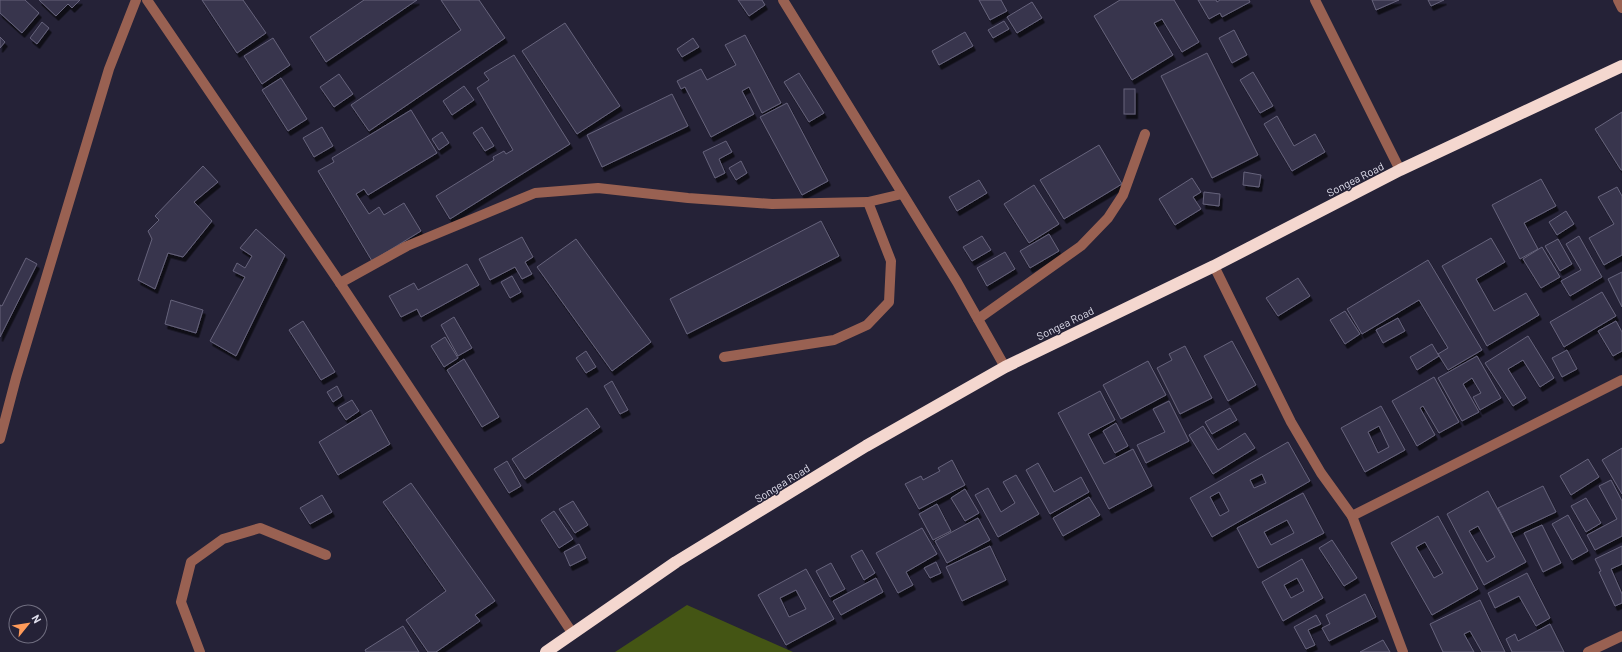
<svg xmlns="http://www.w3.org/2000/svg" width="1622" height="652" font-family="Barlow,sans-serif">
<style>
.forest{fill:#445514}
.building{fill:#39364d;stroke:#66637c;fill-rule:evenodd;filter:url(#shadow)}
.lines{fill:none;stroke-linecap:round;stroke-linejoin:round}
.minor{stroke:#996152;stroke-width:10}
.highway{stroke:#f4d7cf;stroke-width:12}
.labels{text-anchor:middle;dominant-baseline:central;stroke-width:3;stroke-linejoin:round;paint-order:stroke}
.street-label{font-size:11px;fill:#dfdeec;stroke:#252237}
</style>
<defs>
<filter id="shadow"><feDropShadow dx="2.5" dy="4.5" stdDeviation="0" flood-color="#0009"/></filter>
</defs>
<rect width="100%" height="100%" fill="#252237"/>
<path class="forest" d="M687,605L793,652H615Z"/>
<g class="building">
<path d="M0,0H25L39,13L22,33L0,13Z"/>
<path d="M39,0H80L72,8L68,4L56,16Z"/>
<path d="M202,0H243L266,33L237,53Z"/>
<path d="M364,0H417L326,62L310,37Z"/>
<path d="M441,0H479L505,38L369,131L351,105L461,30Z"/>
<path d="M738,0H762L765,5L749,16Z"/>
<path d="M979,0H1001L1007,11L990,20Z"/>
<path d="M1120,0H1174L1199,42L1182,52L1162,19L1154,23L1173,55L1132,80L1094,16Z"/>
<path d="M1198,0H1216L1217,2L1220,0H1249L1250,2L1222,17L1220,13L1209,19Z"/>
<path d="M1372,0H1399L1376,10Z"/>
<path d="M1428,0H1444L1431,6Z"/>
<path d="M1032,2L1042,18L1017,33L1007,17Z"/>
<path d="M1004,21L1009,29L993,38L988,30Z"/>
<path d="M42,22L49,28L37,44L30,38Z"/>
<path d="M565,23L620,106L577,134L522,51Z"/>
<path d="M1234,30L1247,55L1232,63L1219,38Z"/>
<path d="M965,32L973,46L939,65L932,51Z"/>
<path d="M745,35L781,103L762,113L749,87L742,91L754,114L711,137L685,87L681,89L677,81L701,69L707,80L736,65L725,45Z"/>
<path d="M0,37L5,42L0,48Z"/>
<path d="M273,38L290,65L262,84L244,56Z"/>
<path d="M693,38L699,47L682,57L677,49Z"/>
<path d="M1207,53L1258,155L1212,178L1161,76Z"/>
<path d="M514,55L570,144L450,219L436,196L494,160L493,157L504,151L506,154L513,150L477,88L489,80L484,73Z"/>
<path d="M1253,72L1273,106L1260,113L1240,80Z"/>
<path d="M799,73L824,113L809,122L784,82Z"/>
<path d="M339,74L353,94L334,107L320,87Z"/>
<path d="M281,78L307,119L288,131L262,90Z"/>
<path d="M464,86L474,100L452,115L443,101Z"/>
<rect x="1124" y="89" width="11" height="25"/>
<path d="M672,94L688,126L602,167L587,135Z"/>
<path d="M787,103L828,181L802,195L760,117Z"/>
<path d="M411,110L437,153L368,195L364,189L356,194L369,214L379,207L384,215L404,203L421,231L372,261L318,171L334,162L332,158Z"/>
<path d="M1622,112V170H1621L1595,129Z"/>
<path d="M1277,116L1294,146L1315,134L1325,152L1292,171L1264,124Z"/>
<path d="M322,127L333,146L314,157L303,138Z"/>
<path d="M482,127L494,146L485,151L473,133Z"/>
<path d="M442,132L449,143L439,150L432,139Z"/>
<path d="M726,141L732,152L719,159L725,173L715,178L703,152Z"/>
<path d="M1099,145L1122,184L1064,219L1040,180Z"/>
<path d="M741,161L747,173L736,180L729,168Z"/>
<path d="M203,166L218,182L194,202L212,221L183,257L168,253L155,289L138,280L152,239L148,231L159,220L155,216Z"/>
<path d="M1244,172L1261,175L1259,187L1243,185Z"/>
<path d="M1192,178L1201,192L1193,197L1201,209L1175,225L1159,199Z"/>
<path d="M1541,179L1556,206L1524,223L1538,249L1520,259L1492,205Z"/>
<path d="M979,180L987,193L957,211L949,197Z"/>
<path d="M1034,185L1059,224L1029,243L1004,204Z"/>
<path d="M1617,187L1622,196V255L1604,265L1589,238L1614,224L1598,197Z"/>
<path d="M1204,192L1220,194L1219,206L1203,204Z"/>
<path d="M1566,211L1574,224L1557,235L1549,222Z"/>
<path d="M821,221L839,256L687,334L670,299Z"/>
<path d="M256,229L285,255L236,356L210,341L245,277L233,271L237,263L245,268L252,256L240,248Z"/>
<path d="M1049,234L1059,251L1030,268L1020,251Z"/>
<path d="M982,236L991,250L972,261L963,247Z"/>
<path d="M1579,236L1602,277L1570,296L1561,281L1581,270L1566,244Z"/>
<path d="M522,237L533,257L525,262L532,274L522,279L515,267L490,280L479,259Z"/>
<path d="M1491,238L1505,262L1476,279L1494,311L1526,293L1539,315L1487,346L1442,266Z"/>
<path d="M576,239L651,342L612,371L537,267Z"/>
<path d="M1558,239L1572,264L1560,271L1545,246Z"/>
<path d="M1542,247L1560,277L1541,288L1523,259Z"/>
<path d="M1005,252L1015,269L987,286L977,268Z"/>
<path d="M26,258L37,264L0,337V305L2,306Z"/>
<path d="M1428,260L1482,350L1448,370L1438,354L1448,348L1419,300L1362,334L1347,309Z"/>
<path d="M467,264L479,285L421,317L417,309L401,317L389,296L414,283L418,290Z"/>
<path d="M1622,272V307L1608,279Z"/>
<path d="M512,276L521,292L510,298L501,282Z"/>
<path d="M1298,278L1310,296L1278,316L1266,298Z"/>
<path d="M1602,292L1616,316L1564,347L1550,322Z"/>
<path d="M171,300L203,310L196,333L165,324Z"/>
<path d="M1345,311L1360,334L1345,344L1330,320Z"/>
<path d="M454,317L472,348L458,356L441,325Z"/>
<path d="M1398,318L1405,331L1383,343L1376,330Z"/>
<path d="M303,321L335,372L321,380L289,330Z"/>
<path d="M1616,321L1622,332V351L1613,356L1598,331Z"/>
<path d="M1528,336L1554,378L1540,387L1523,360L1508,369L1526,398L1513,406L1485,363Z"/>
<path d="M445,337L458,358L444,367L431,346Z"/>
<path d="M1232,341L1256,385L1228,401L1204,356Z"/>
<path d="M1432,344L1439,356L1417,370L1410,357Z"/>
<path d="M1185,346L1212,398L1180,414L1157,368L1172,360L1169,354Z"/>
<path d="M1567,350L1577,369L1562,377L1552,358Z"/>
<path d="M586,351L596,367L586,373L576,358Z"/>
<path d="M1477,356L1501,398L1480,410L1473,397L1481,393L1472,378L1463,384L1479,412L1462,421L1438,378Z"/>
<path d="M464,359L499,417L482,427L447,370Z"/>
<path d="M1148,361L1166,395L1121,419L1103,385Z"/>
<path d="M1434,377L1459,422L1439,433L1423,406L1420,408L1435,435L1417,446L1392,401Z"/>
<path d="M612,381L628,410L620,414L604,386Z"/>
<path d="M337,386L342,396L333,402L327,392Z"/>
<path d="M1100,391L1115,420L1088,434L1104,464L1133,449L1152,486L1109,509L1058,413Z"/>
<path d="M352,400L359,411L346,420L338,408Z"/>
<path d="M1169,401L1189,441L1146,463L1137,445L1165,432L1153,409Z"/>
<path d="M1381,406L1405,450L1365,472L1341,428ZM1379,426L1389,447L1378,453L1368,432Z"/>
<path d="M587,408L600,427L525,479L512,459Z"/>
<path d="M1230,408L1237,420L1212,434L1205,422Z"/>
<path d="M371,410L390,444L338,475L319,442Z"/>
<path d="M1116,423L1128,446L1115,453L1103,431Z"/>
<path d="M1203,426L1218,450L1245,433L1255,448L1213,474L1189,435Z"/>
<path d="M1288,442L1310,481L1212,537L1190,498ZM1262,474L1266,483L1254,488L1250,480ZM1219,492L1229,511L1220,516L1210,497Z"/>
<path d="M1622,448V494L1602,460Z"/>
<path d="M1588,459L1599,477L1571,495L1560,476Z"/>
<path d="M952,460L965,485L919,509L905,484L921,476L923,480L940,471L938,468Z"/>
<path d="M507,461L521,486L509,493L494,469Z"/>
<path d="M1038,463L1054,492L1081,477L1089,492L1050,514L1026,470Z"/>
<path d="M1016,475L1039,514L998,537L975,495L988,488L1001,512L1015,503L1003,482Z"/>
<path d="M1611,480L1622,501V536L1595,550L1587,535L1617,519L1599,486Z"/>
<path d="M411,483L495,601L475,615L480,621L436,652H428L406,620L446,591L383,502Z"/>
<path d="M1543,486L1556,512L1511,533L1498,508Z"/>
<path d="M965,489L979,513L965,521L951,498Z"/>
<path d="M1488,491L1526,562L1484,585L1447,514ZM1478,526L1495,557L1487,562L1469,531Z"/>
<path d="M1303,493L1324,533L1258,568L1237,528ZM1287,520L1294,533L1271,545L1264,532Z"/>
<path d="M322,495L332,512L310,524L300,508Z"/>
<path d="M1089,497L1100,515L1063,536L1053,518Z"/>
<path d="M1586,498L1601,523L1586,532L1571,506Z"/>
<path d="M573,501L588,525L575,533L559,509Z"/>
<path d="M937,504L951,531L933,540L919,514Z"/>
<path d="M554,511L573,539L559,548L541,520Z"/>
<path d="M1568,515L1588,551L1572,560L1552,524Z"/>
<path d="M1438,516L1478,589L1432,615L1391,543ZM1425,542L1443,573L1434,578L1416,547Z"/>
<path d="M978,518L990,540L947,563L935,541Z"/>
<path d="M1542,525L1561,563L1543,572L1524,533Z"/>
<path d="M922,528L937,554L906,572L913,585L898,593L876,553Z"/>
<path d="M1332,540L1357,578L1344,586L1319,548Z"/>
<path d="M579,544L586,558L570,566L564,552Z"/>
<path d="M990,546L1006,580L962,601L946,567Z"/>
<path d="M1622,546V564L1611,569L1622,594V603L1615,606L1599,572L1601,571L1595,559Z"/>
<path d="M862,550L875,573L864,580L851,556Z"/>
<path d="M1302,559L1323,598L1283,621L1262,582ZM1297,578L1304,591L1291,598L1284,585Z"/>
<path d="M936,562L941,573L930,578L924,568Z"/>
<path d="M831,563L845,589L830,597L816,571Z"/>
<path d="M806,569L834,619L786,645L758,595ZM796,590L806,609L789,617L780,598Z"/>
<path d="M1527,573L1550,618L1536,626L1519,596L1495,608L1488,593Z"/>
<path d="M876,578L883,592L841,615L833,601Z"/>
<path d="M1365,594L1376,617L1329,641L1322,628L1330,624L1326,615Z"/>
<path d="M1480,600L1505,652H1482L1470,631L1464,634L1474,652H1443L1430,624Z"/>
<path d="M1316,615L1321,624L1308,630L1315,645L1306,649L1294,627Z"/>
<path d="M1550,624L1564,652H1512L1506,639L1515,634L1518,641Z"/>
<path d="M403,626L419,652H366L365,650Z"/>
<path d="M1383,640L1390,652H1360Z"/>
</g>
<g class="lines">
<g class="minor">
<path d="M147,0L340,283L573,634"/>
<path d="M783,0L957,282L1005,367"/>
<path d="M1315,0L1400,170"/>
<path d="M1618,0L1622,8"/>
<path d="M1214,266L1291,422L1321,473L1352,516L1622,380"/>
<path d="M340,283L407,246L535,193L598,188L688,198L772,204L868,202L902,194"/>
<path d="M978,319L1081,246L1108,218L1123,195L1145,134"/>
<path d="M724,357L834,340L867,325L889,302L891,261L868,202"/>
<path d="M0,439L16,378L109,69L136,0"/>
<path d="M1352,516L1403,652"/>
<path d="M200,652L181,602L191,562L223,539L260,528L326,555"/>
<path d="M1588,652L1622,636"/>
</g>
<path class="highway" d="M546,652L676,562L866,446L1005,367L1214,266L1400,170L1622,66"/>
</g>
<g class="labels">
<g class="street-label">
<text transform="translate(1355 179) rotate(-27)">Songea Road</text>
<text transform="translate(1065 323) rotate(-26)">Songea Road</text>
<text transform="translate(782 483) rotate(-32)">Songea Road</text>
</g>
</g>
<g transform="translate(28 624) rotate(60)"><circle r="19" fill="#252237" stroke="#6f6d7f"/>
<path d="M0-3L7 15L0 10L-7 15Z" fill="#ff9b5a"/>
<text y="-6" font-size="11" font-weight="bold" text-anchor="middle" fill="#dfdeec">N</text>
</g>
</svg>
